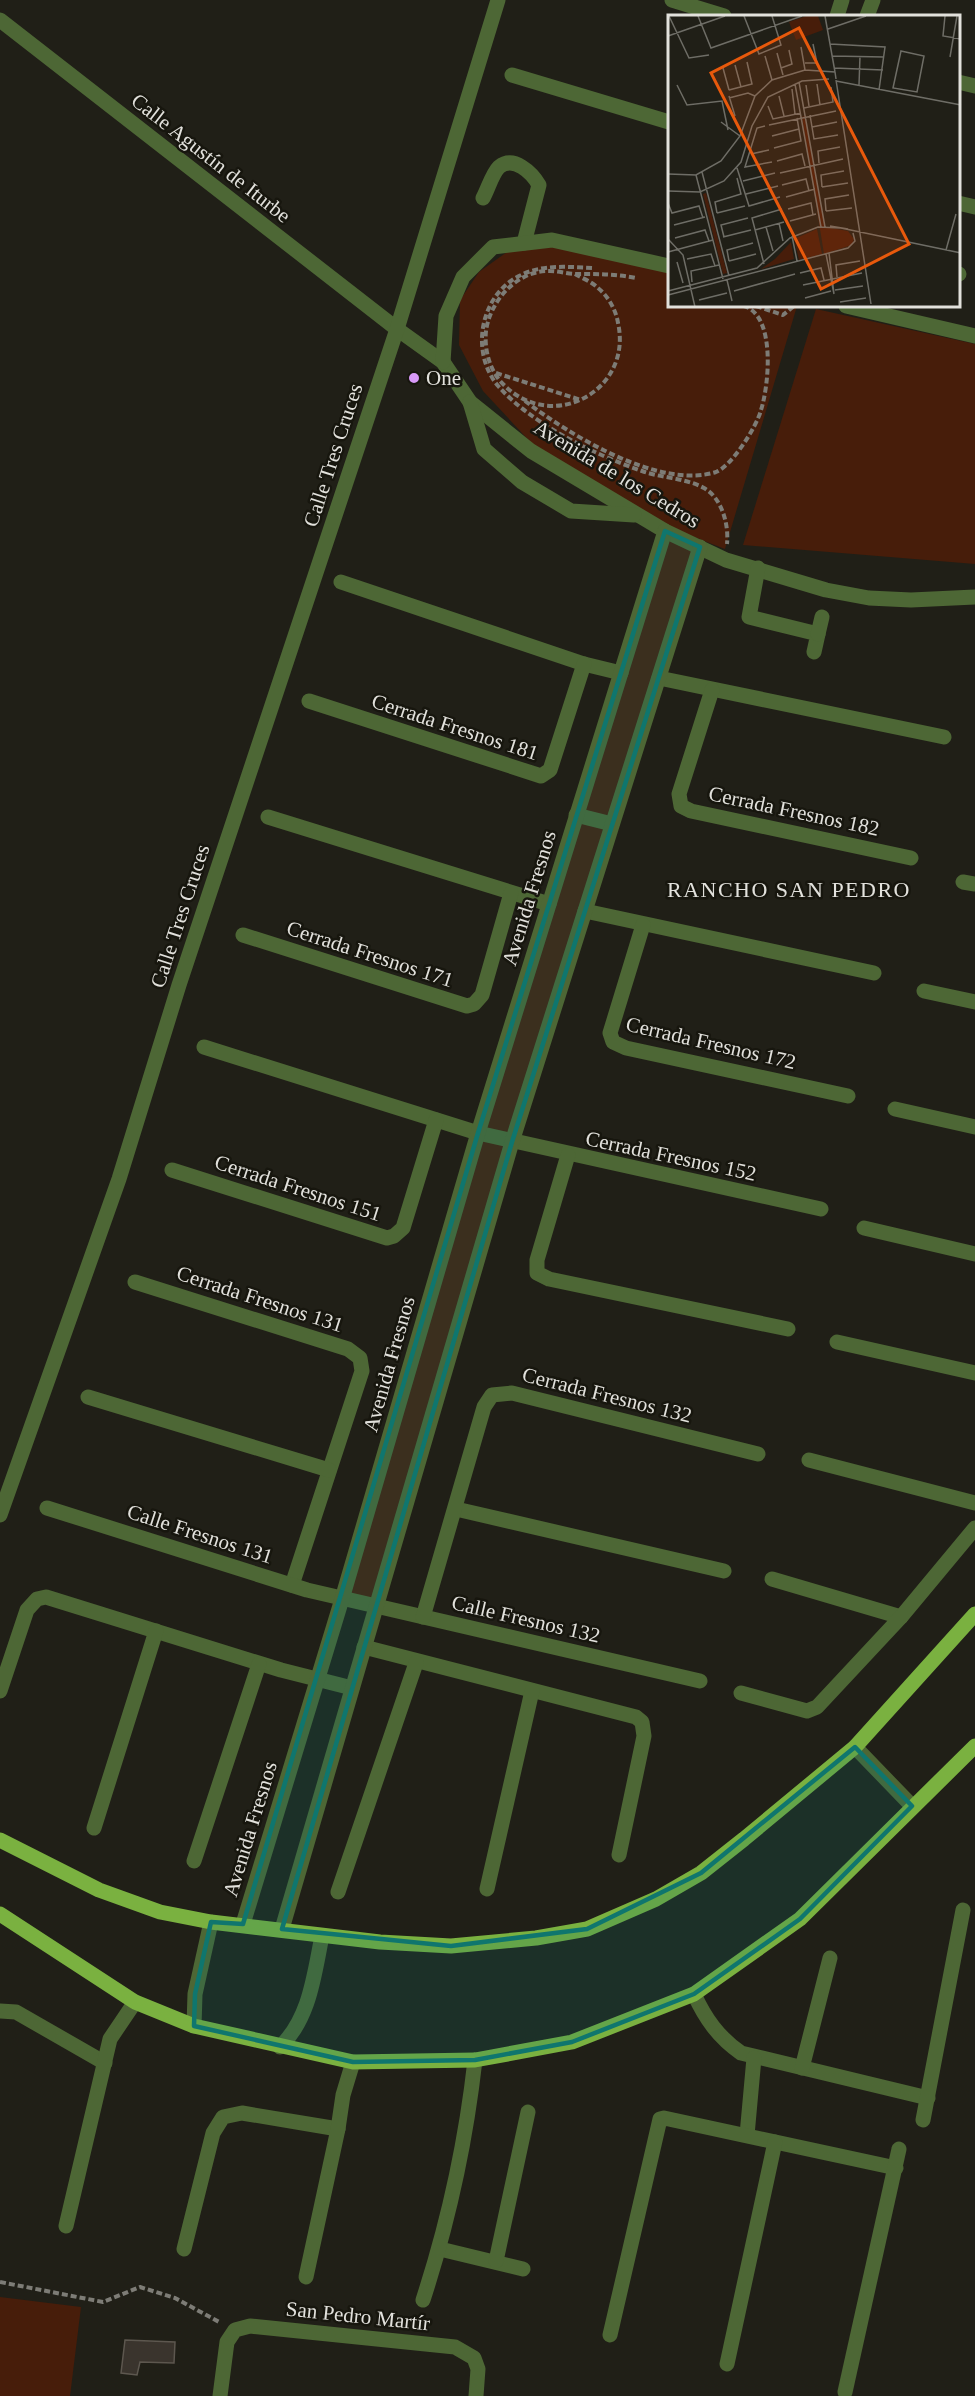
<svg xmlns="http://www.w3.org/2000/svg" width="975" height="2396" font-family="'Times New Roman',serif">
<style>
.green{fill:#471d0a}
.building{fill:#3a342d;stroke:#5d574f;stroke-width:1.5}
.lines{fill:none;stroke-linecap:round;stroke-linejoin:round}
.path{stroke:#7d7c76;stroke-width:4;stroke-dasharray:6 3;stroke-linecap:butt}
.minor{stroke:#4d6735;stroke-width:15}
.major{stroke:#7ab140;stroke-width:15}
.marked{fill:#0f766e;fill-opacity:0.2;stroke:#0f766e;stroke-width:4.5;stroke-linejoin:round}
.poi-dot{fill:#d89af8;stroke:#17160e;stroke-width:2}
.labels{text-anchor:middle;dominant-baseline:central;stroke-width:5;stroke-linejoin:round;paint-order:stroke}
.street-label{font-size:21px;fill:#e2e1dc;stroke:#17160e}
.poi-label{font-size:21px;fill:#e2e1dc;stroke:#17160e;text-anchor:start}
.neighbourhood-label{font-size:22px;letter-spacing:1.5px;fill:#e2e1dc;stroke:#17160e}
.inset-road{fill:none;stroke:#6e6d66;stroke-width:1.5}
.view{fill:#e8590c;fill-opacity:0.15;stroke:#e8590c;stroke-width:3}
.inset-edge{fill:none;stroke:#e2e1dc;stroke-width:3}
</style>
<rect width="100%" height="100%" fill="#201f17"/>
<g class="green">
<path d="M553,247L669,269V306H797L725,549L663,525L535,447L483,391L459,345L460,300L479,272L507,252Z"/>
<path d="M816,309L975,344V564L743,545Z"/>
<path d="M665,531L700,547L376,1607L342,1599Z"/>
<path d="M0,2297L81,2307L70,2396H0Z"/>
</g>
<path class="building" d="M125,2340L175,2342L174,2363L140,2362L137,2375L121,2373Z"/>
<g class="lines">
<g class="path">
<path d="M592,268C569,267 543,264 521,275C480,294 469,353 499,387C532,424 595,455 642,471C661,478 686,478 704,488C722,498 729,525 727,544"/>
<path d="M575,274C582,278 592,282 598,288C608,296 616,310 618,323C633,390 553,434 504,385C490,372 484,350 486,331C490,301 517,270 550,271C559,271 568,274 577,274C597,274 616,274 636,278"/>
<path d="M756,306L783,315L794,306"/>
<path d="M496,373L581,400"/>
<path d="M525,401C570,435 659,490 716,472C732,466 757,426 761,410C769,385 776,316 744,306"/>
<path d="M0,2282L103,2302L140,2287L175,2298L221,2323"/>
</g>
<g class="minor">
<path d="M672,0L724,16"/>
<path d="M837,16L842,0"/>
<path d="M867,16L873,0"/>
<path d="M0,20L397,329L443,362L470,402L531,451L665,531L726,560L826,590L869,598L911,600L975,597"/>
<path d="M512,75L669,122"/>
<path d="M958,82L975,86"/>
<path d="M483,198C488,189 492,174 499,167C514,155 532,173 539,185L524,243"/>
<path d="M958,203L975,207"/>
<path d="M958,274H959"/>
<path d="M846,306L975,336"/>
<path d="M443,362L446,316L463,277L493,247L552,240L669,266"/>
<path d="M470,402L484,449L522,482L571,511L634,515"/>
<path d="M758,568L749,617L818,634L814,652"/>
<path d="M341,582L584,664L621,673"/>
<path d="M818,634L822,617"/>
<path d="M659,678L944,737"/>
<path d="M712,690L679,794L681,806L691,811L911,858"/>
<path d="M309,701L541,776L550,770L584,664"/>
<path d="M576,815L612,824"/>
<path d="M268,817L549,904"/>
<path d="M963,882L975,884"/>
<path d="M585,911L874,973"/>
<path d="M643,925L610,1033L613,1042L626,1048L848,1096"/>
<path d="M243,935L467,1006L474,1004L482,995L511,893"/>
<path d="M924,991L975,1002"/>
<path d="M204,1047L478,1133L821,1209"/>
<path d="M895,1109L975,1127"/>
<path d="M568,1155L537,1260V1273L549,1279L788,1329"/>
<path d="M172,1170L387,1238L394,1236L403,1228L436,1120"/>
<path d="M864,1228L975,1254"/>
<path d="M135,1282L348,1349L360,1358L362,1371L292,1585"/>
<path d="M837,1342L975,1373"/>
<path d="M88,1397L329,1470"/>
<path d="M809,1460L975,1503"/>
<path d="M47,1508L307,1590L700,1681"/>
<path d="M456,1509L724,1571"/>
<path d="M0,1515L119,1179L179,985L397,329L498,0"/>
<path d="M772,1579L901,1617"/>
<path d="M423,1617L484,1407L492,1395L512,1393L758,1454"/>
<path d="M364,1647L636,1717L642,1722L644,1736L619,1855"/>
<path d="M0,1691L27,1610L37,1599L46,1597L281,1670L352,1688"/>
<path d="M741,1693L807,1711L817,1707L901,1617L975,1528"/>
<path d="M855,1747L912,1806"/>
<path d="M94,1828L156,1631"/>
<path d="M194,1861L259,1664"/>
<path d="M487,1889L532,1691"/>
<path d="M338,1892L416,1663"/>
<path d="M243,1924L342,1599L478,1133L665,531"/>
<path d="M282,1929L512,1142L700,547"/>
<path d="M694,1994C705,2018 718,2037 741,2053L928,2098"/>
<path d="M0,2011L16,2012L105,2063"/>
<path d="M194,2026L195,1994L211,1922"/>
<path d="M280,2047C310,2018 314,1975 322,1936"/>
<path d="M802,2068L830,1958"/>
<path d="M923,2120L963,1910"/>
<path d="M747,2135L754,2058"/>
<path d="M66,2226L110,2039L135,2002"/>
<path d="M184,2249L213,2133L223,2117L242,2113L338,2129"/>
<path d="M440,2249L523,2269"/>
<path d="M496,2261L528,2112"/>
<path d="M306,2277L338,2129L343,2095L353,2062"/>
<path d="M423,2300C448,2223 466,2141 475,2060"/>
<path d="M610,2335L660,2119L664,2118L896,2168"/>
<path d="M727,2364L775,2142"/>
<path d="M845,2392L899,2149"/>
<path d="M220,2396L227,2342L235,2330L250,2326L455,2347L474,2358L478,2369L476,2396"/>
</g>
<g class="major">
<path d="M0,1840L99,1890L160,1912L211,1922L380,1942L451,1946L536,1938L587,1929L656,1899L701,1873L744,1839L855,1747L975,1614"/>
<path d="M0,1914L135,2002L194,2026L353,2062L475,2060L572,2042L694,1994L800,1919L975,1746"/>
</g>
</g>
<path class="marked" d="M665,531L700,547L512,1142L282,1929L451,1946L587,1929L701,1873L855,1747L912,1806L800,1919L694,1994L572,2042L475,2060L353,2062L194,2026L195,1994L211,1922L243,1924L478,1133Z"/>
<circle class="poi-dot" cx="414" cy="378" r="6"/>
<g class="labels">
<g class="street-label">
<text transform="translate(211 158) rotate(38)">Calle Agustín de Iturbe</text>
<text transform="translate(333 455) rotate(-72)">Calle Tres Cruces</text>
<text transform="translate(617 474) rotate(31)">Avenida de los Cedros</text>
<text transform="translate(455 727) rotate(18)">Cerrada Fresnos 181</text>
<text transform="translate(794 811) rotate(12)">Cerrada Fresnos 182</text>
<text transform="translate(529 898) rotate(-73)">Avenida Fresnos</text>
<text transform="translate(180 916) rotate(-72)">Calle Tres Cruces</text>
<text transform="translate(370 954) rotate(18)">Cerrada Fresnos 171</text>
<text transform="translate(711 1043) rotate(13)">Cerrada Fresnos 172</text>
<text transform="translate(671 1156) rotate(12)">Cerrada Fresnos 152</text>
<text transform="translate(298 1188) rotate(18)">Cerrada Fresnos 151</text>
<text transform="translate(260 1299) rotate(18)">Cerrada Fresnos 131</text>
<text transform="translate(389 1364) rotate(-74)">Avenida Fresnos</text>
<text transform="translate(607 1395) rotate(14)">Cerrada Fresnos 132</text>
<text transform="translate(200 1534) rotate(18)">Calle Fresnos 131</text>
<text transform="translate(526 1619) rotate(13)">Calle Fresnos 132</text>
<text transform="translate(250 1829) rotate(-73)">Avenida Fresnos</text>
<text transform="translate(358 2316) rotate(6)">San Pedro Martír</text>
</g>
<g class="poi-label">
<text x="426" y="378">One</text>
</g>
<g class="neighbourhood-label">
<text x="789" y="889">RANCHO SAN PEDRO</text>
</g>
</g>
<g transform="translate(668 15)">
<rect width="292" height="292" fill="#201f17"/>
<path d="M138,1H150L155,15L128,25L121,7ZM137,101L157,212L180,216L186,224L184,230L156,239L134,102ZM38,178L59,258L55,259L35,179ZM149,214L154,239L131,245L126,224ZM123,227L126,244L93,254L107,244Z" fill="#471d0a"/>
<path class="inset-road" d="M1,1L21,43L41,40M30,1L43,33L134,1M76,1L91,39L113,30L104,1M157,1L167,57M277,1L275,21L293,24M160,14L198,1M0,21L57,1M162,29L217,32L211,75M133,32L137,55M233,36L256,41L249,77L225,73ZM109,38L115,60M97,41L104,65M164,41L216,42M282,42L289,1M137,48H149L145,29M67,50L73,72M55,53L61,75M113,53L124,49L121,35M166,53L215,55M168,65L203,289M168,66L293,90M131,67L157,212M127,69L153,212M149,69L152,90M9,70L19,90L54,86L60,115M138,70L141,91M191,70L192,41M124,74L127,99M61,75L84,69L79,47M61,81L67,101M111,81L116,101M61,83L80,78L87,81M100,91L105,104L133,98M136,93L165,87L163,72M142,100L146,124L170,120M53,107L72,121M101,110L168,96M97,111L89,113L77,152L104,147M144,112L169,107M104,121L131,114M106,133L133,126L129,103M83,139L101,135M109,146L134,139L137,151M151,148L150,136L172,132M69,153L81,191L112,182M34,157L61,261M112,158L175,144M0,159L28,160L53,146L72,121L87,81L104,65L137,55L167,57L168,64M28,160L55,264M75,166L107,158M114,170L138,164L141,176M154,172L153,160L176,156M154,172L180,168M0,176L32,177L56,166L73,147L84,111L100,82L134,66L161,64M78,179L110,171M118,182L147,174M0,188L4,198L31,191L35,203M120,194L143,188L145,200M158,196L157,184L181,180M158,196L184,193M49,198L47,187L73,179L69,163M49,198L77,191M122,206L148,199M111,208L115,226M6,210L37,202M162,211L180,214M98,212L105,236M87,215L116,207M124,221L129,246M55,222L83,215M56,222L53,210L80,203M7,223L37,215L41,226M0,224L15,240L27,292M278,235L288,199M0,237L45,225M161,238L166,279M158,239L166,279M19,244L43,239L47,251M61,246L59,235L85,228M61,246L88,239M9,247L15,268M96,249L84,203L114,194M132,258L153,253L156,265M169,262L168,250L192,246M59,265L64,286M24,267L23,256L51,250M135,270L194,258M167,275L195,271M0,276L89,253L122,223L150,212L173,213L293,238M66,276L127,259M0,280L180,233L187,226L185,218M137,283L163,276M31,285L59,278M172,287L198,283"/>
<path class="view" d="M131,13L241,229L153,274L43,58Z"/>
<rect width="292" height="292" class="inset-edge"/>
</g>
</svg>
